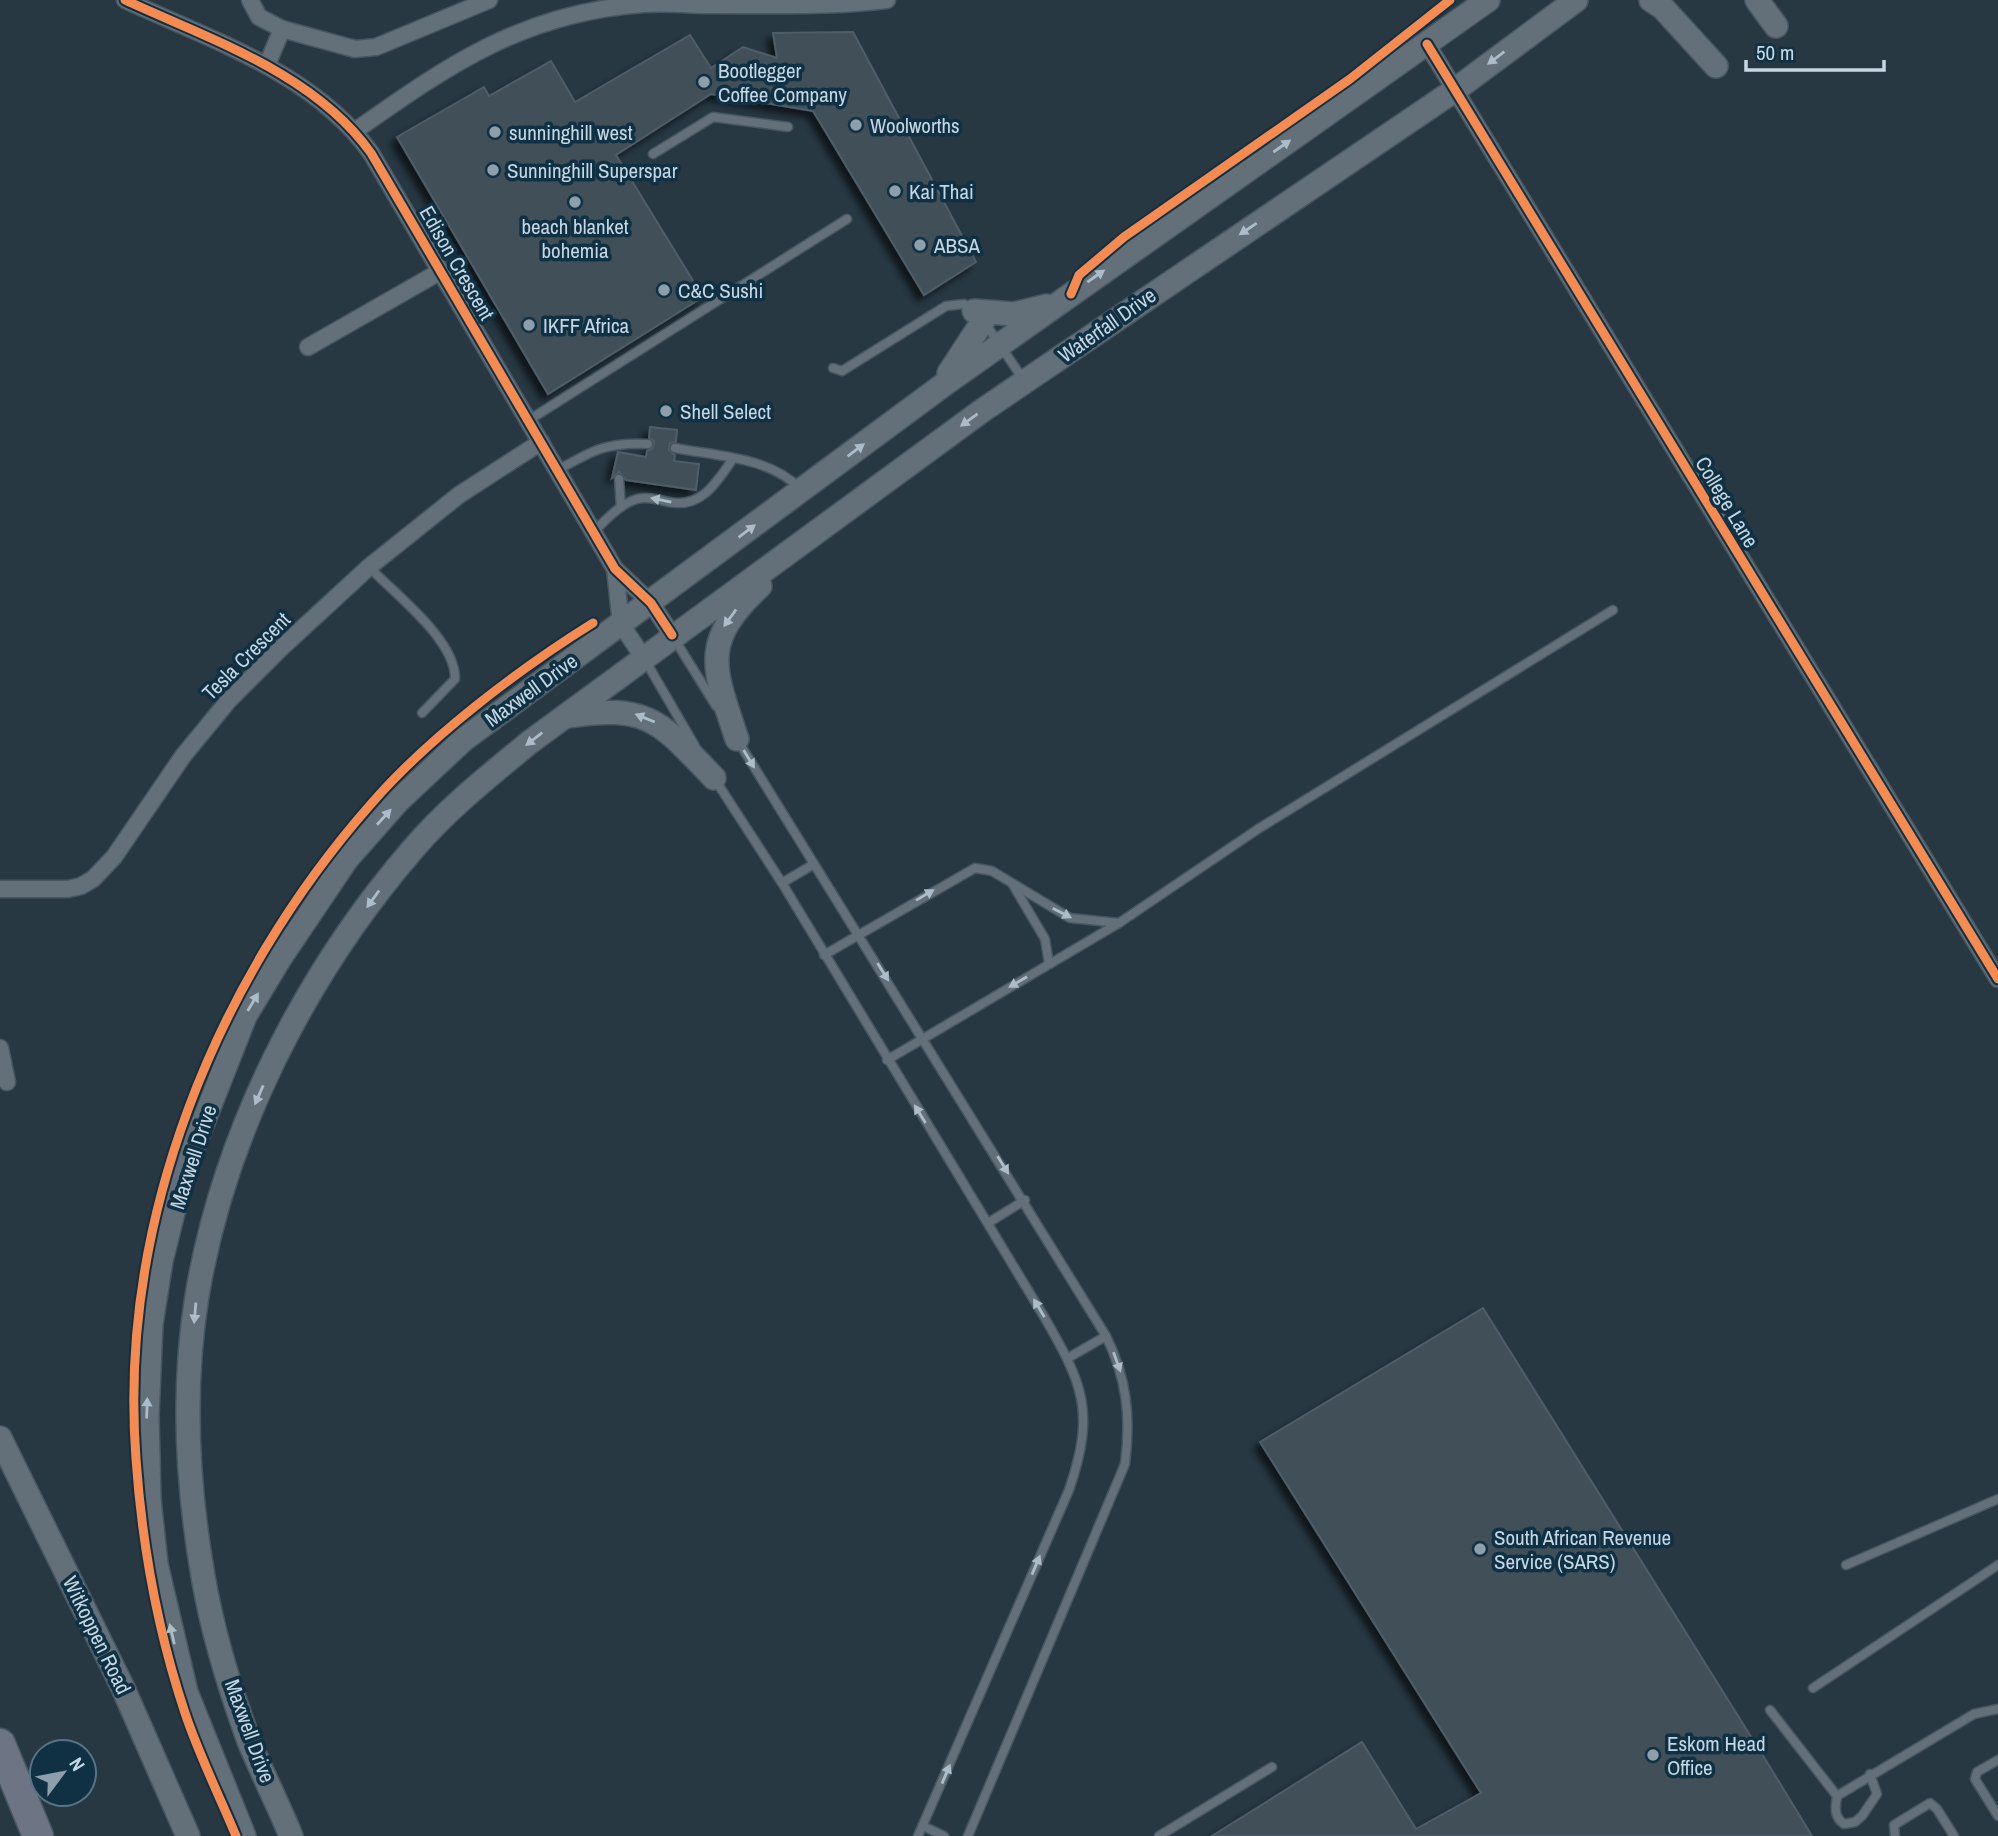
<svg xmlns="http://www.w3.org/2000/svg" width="1998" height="1836" font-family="'Archivo Narrow',sans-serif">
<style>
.building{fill:#414f58;stroke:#505d68;stroke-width:2;filter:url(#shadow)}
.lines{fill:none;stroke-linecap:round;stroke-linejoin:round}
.lane-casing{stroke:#475660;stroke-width:11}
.street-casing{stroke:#475660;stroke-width:19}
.secondary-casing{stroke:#475660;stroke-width:26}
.highway-casing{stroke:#475660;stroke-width:33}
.lane{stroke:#637079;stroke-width:8}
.street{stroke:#637079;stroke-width:16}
.secondary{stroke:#636f79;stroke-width:23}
.highway{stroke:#6d7484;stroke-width:30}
.cycleway-casing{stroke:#103044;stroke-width:13}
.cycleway{stroke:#f68b52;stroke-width:9}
.oneway{fill:#acbdc9}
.poi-dot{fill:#8e9fac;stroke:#103044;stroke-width:2.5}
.labels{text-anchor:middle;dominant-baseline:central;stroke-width:7;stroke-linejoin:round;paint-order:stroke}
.poi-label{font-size:21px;fill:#c5d7e4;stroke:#103044;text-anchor:start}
.street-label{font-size:21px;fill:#c5d7e4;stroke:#103044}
</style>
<defs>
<filter id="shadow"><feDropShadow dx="-6" dy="6" stdDeviation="3.5" flood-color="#0009"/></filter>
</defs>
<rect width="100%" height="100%" fill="#273843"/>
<g class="building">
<path d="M853,32L976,262L924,295L813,111L711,94L616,155L703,297L548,394L397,137L484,87L489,96L551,61L575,102L690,35L711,68L743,47L777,58L773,33Z"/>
<path d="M650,427L677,430L676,442L670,443L669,450L675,455L674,461L699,464L696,490L626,480L619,472L612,478L618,452L646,457L647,451L653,448L654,441L649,438Z"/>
<path d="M1483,1308L1770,1767L1812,1836H1212L1362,1742L1416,1829L1481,1793L1260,1442Z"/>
</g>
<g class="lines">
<defs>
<g id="lane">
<path d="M653,154L713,117L788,127"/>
<path d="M985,323L1023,379"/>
<path d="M833,368L842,371L946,306L964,304L974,311"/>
<path d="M529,420L847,219"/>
<path d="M675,448C715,456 770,457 799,488"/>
<path d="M558,470C593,450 607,442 648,444"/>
<path d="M619,479L621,507"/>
<path d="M593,532C606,520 620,504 637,499C648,496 658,500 669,502C701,509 717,482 732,460"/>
<path d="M369,567C395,594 456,640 455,679L422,713"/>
<path d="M675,640L716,706"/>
<path d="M645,660L695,746"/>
<path d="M738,741L1106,1336C1127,1379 1131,1417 1125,1464L968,1836"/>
<path d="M714,778L782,883L1043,1315C1083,1384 1096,1411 1069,1490L918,1836"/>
<path d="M782,883L814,864"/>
<path d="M1013,885L1045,939L1049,964"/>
<path d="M824,955L975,868L992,871L1070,918L1119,923"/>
<path d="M887,1060L1119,923L1258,829L1613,610"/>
<path d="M988,1223L1025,1200"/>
<path d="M1068,1358L1106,1336"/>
<path d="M1846,1565L1998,1499"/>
<path d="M1813,1688L1998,1565"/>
<path d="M1770,1710L1837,1796L1974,1714L1998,1709"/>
<path d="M1998,1760L1977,1772L1975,1779L1998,1816"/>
<path d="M1837,1796C1835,1808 1834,1817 1844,1824L1855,1822L1862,1816L1877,1794L1870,1774"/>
<path d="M923,1826L944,1836"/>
<path d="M1159,1836L1272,1767"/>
<path d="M1895,1836L1894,1825L1930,1803L1937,1809L1954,1836"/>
</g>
<g id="street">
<path d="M125,0C211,40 314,73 371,153L615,569L651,603L672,635"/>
<path d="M250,0L259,17L282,29"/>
<path d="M1427,44L1998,979"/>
<path d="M267,65L282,29L355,49L376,47L489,0"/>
<path d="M355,131C450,64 523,13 643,4C665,2 689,5 712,5C770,5 830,7 887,0"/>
<path d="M308,347L441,271"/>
<path d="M615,569L621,624L643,657"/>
<path d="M0,889H68L81,886L93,879L114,857L183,756L229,700L280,649L369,567L459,495L541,442"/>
<path d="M0,1048L7,1082"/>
</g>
<g id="secondary">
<path d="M1651,0L1663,8L1716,66"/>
<path d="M1757,0L1776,26"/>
<path d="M974,311L1014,314L1047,306"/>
<path d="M949,373L983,321"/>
<path d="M568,716C650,704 660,722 714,778"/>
<path d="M737,739C713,667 700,642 760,586"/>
<path d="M0,1438L123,1688L188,1836"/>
<path d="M244,1836L186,1692L156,1564L149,1499L147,1416L151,1324L161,1261L182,1176L245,1016L280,958L346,860L399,800L463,740L946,383L1488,0"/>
<path d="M291,1836C278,1804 262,1773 249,1741C230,1689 212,1630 203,1576C187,1484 182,1388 197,1296C224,1133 306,973 413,849C447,809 490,775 530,742L983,410L1455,90L1576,0"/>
</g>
<path id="highway" d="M0,1744L38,1836"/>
</defs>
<use href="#lane" class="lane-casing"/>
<use href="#street" class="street-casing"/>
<use href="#secondary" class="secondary-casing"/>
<use href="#highway" class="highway-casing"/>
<use href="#lane" class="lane"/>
<use href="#street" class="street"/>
<use href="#secondary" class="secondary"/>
<use href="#highway" class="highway"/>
<defs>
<g id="cycleway">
<path d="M125,0C211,40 314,73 371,153L615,569L651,603L672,635"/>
<path d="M1427,44L1998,979"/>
<path d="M1071,294L1079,275L1124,237L1350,79L1450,0"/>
<path d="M236,1836C219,1795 199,1755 185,1713C158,1632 142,1544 136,1459C118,1222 215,981 371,804C428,738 519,669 593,623"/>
</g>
</defs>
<use href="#cycleway" class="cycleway-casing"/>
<use href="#cycleway" class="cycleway"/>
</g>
<defs><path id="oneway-solid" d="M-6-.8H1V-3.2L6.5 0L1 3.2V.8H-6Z" transform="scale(1.75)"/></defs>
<g class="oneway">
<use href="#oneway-solid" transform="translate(1496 58) rotate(143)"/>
<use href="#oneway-solid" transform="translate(1282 146) rotate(-35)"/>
<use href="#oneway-solid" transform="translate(1248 229) rotate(146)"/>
<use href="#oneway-solid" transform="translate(1096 276) rotate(-35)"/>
<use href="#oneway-solid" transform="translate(969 420) rotate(144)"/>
<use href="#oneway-solid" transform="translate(856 450) rotate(-37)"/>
<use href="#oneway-solid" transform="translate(661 500) rotate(-168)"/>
<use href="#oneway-solid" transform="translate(747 531) rotate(-37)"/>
<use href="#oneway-solid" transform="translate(730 618) rotate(126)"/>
<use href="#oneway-solid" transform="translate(645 718) rotate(-158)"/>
<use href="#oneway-solid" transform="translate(534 739) rotate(142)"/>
<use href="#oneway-solid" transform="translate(749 759) rotate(59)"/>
<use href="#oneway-solid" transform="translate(384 817) rotate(-48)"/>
<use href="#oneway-solid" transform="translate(925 895) rotate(-31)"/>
<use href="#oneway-solid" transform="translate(373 899) rotate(126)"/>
<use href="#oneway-solid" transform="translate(1062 913) rotate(27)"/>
<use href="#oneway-solid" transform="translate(883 972) rotate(58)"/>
<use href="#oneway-solid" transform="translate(1018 982) rotate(150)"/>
<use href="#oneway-solid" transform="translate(253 1002) rotate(-59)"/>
<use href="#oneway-solid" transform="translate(259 1095) rotate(114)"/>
<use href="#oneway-solid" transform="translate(920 1114) rotate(-122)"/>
<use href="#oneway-solid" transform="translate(1003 1165) rotate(58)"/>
<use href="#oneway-solid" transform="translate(1039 1308) rotate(-121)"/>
<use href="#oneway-solid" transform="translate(195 1313) rotate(95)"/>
<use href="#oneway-solid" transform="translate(1117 1362) rotate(70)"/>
<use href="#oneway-solid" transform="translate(147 1408) rotate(-88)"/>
<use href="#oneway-solid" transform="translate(1036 1565) rotate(-67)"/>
<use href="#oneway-solid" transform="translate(172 1634) rotate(-103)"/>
<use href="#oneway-solid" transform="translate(946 1774) rotate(-67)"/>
</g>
<g class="poi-dot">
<circle cx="704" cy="82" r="7"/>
<circle cx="856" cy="125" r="7"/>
<circle cx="495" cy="132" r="7"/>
<circle cx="493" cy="170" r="7"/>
<circle cx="895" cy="191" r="7"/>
<circle cx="575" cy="202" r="7"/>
<circle cx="920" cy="245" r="7"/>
<circle cx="664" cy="290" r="7"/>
<circle cx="529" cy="325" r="7"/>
<circle cx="666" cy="411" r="7"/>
<circle cx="1480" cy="1549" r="7"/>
<circle cx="1653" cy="1755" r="7"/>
</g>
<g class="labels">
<g class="poi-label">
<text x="718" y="70">Bootlegger<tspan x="718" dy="24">Coffee Company</tspan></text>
<text x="870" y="125">Woolworths</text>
<text x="509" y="132">sunninghill west</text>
<text x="507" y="170">Sunninghill Superspar</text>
<text x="909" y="191">Kai Thai</text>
<text x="575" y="226" text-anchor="middle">beach blanket<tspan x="575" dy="24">bohemia</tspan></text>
<text x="934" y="245">ABSA</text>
<text x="678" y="290">C&amp;C Sushi</text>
<text x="543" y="325">IKFF Africa</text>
<text x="680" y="411">Shell Select</text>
<text x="1494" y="1537">South African Revenue<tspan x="1494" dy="24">Service (SARS)</tspan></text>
<text x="1667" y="1743">Eskom Head<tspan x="1667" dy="24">Office</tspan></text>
</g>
<g class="street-label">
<text transform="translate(457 263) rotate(60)">Edison Crescent</text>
<text transform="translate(1107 325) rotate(-35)">Waterfall Drive</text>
<text transform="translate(1727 502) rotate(59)">College Lane</text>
<text transform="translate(246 656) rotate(-45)">Tesla Crescent</text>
<text transform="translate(531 690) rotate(-36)">Maxwell Drive</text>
<text transform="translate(193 1157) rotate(-72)">Maxwell Drive</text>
<text transform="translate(97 1635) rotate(64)">Witkoppen Road</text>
<text transform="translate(250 1731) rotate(70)">Maxwell Drive</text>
</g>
</g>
<g transform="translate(63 1773) rotate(58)"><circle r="33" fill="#103044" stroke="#587384" stroke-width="2"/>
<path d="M0-5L12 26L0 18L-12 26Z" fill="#8e9fac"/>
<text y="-10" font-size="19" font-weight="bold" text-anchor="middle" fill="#c5d7e4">N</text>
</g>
<path d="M1746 60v10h138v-10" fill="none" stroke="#c5d7e4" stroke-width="3.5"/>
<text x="1756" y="60" font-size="21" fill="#c5d7e4" stroke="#103044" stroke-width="5" paint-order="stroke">50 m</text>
</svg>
